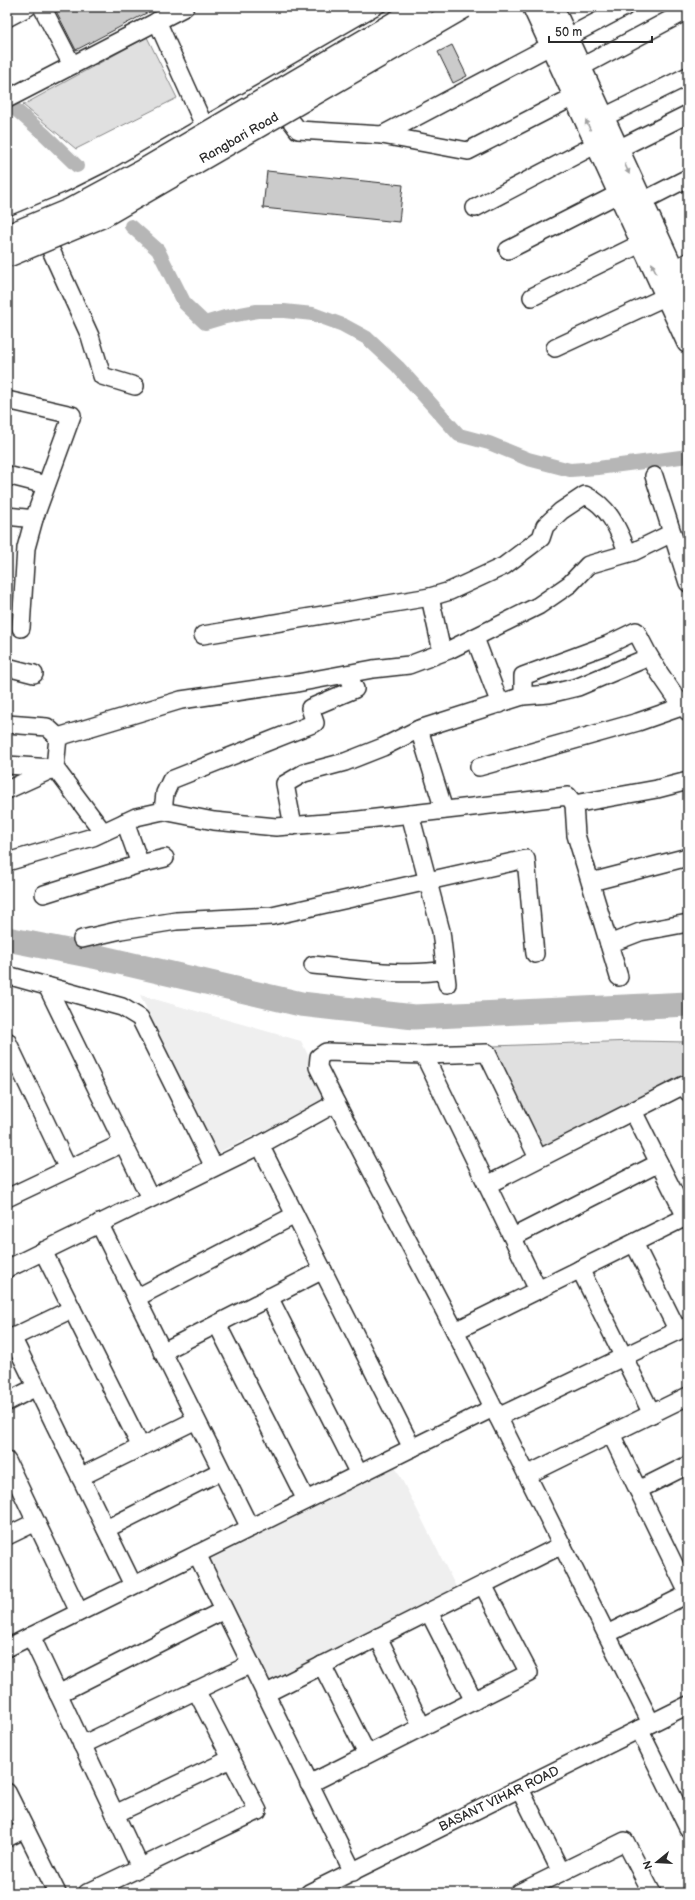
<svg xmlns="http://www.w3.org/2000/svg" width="695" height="1900" font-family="'Balsamiq Sans',sans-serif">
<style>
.built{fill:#efefef}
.green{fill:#e0e0e0;stroke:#868686}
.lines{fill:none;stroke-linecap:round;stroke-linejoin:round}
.canal{stroke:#b6b6b6;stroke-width:14}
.river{stroke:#b6b6b6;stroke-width:25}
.building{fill:#cbcbcb;stroke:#2b2b2b}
.lane-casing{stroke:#2b2b2b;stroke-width:11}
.street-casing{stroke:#2b2b2b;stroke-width:20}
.secondary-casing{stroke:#2b2b2b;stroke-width:25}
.lane{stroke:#fff;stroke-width:8}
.street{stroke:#fff;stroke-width:17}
.secondary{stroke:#fff;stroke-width:22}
.secondary-bridge-casing{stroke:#2b2b2b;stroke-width:25;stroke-linecap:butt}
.secondary-bridge{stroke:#fff;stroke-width:22}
.oneway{fill:#a0a0a0}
.labels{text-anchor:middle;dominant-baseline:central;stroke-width:4;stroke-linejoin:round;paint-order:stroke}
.street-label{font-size:13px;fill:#2b2b2b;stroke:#fff}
</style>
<rect width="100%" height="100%" fill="#fff"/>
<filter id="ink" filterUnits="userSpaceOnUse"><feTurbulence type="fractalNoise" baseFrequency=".025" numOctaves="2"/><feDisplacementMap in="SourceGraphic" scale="8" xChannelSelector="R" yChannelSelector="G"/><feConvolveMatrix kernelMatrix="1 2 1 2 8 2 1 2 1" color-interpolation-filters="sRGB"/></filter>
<g filter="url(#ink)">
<g class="built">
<path d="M140,995L301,1041L330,1099L217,1153Z"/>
<path d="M395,1466L456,1587L268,1682L207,1561Z"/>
</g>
<g class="green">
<path d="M147,37L177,98L76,149L23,105Z"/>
<path d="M634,1041L688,1042V1079L687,1076L542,1148L492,1046Z"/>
</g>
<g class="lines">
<g class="canal">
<path d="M7,102L45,135L77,166"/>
<path d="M131,226L158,250L185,304L205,323L225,317L257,311H284L313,314L343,325L367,338L398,367L459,435L489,443L528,459L570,470L598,468L688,456"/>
</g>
<path class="river" d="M7,939L98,957L301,1004L414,1017L688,1004"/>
</g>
<g class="building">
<path d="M54,7H158L76,50Z"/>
<path d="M452,45L467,76L453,83L438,52Z"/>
<path d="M267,171L403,185L399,222L263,208Z"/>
</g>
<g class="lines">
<defs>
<path id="lane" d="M7,222L67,197L111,175L389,14"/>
<g id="street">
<path d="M42,7L72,65"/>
<path d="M7,18L28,7"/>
<path d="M157,21L212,143"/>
<path d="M566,38L625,7"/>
<path d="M570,73L688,10"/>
<path d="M7,99L185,7"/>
<path d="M604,117L688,76"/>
<path d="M289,118L298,130L382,135L468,151L575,96"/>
<path d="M382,135L552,45"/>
<path d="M618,149L688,114"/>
<path d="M631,207L688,178"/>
<path d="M475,208L597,144"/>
<path d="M49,246L90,336L102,376L135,386"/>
<path d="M508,250L620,193"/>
<path d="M673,270L688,262"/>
<path d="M532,297L642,243"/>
<path d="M555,348L667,296"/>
<path d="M7,400L72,415L34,519L26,548L21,628"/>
<path d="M7,475L46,485"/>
<path d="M654,476L688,583"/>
<path d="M7,516L34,519"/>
<path d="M430,597L442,652"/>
<path d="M203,635L430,597L450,591L504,566L541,538L545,526L561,511L585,495C610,507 618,529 628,553"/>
<path d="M475,638L500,704"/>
<path d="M7,667L34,674"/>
<path d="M523,696V676L607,645L636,631C650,660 667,687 688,712"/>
<path d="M7,724L47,727L58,737"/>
<path d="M419,729L444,810"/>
<path d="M7,765L52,768"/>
<path d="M479,767L638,722L684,706"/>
<path d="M7,790L55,768"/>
<path d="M574,804L576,835L619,977"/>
<path d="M163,811L165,793L171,780L315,723L310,708L355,689L347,674"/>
<path d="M410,814L441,931L447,984"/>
<path d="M125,822L140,864"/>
<path d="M293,826L285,784L304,773L345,762L383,747L419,729L523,696L549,694L578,687L649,657"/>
<path d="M103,832L55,768L58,737L181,700L297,683L373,669L409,665L449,650L538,606L570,584L588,565L633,552L672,533"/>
<path d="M7,862L93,837L136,817L163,811L214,821L276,827L350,821L568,796L574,804L657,789L688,781"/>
<path d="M591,882L688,857"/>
<path d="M44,894L140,864L165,858"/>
<path d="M82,939L121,930L176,921L272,916L526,859L535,954"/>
<path d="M609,944L640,932L688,923"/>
<path d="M313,965C357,969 402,977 446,970"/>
<path d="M7,975L122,1007L140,1018L214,1167"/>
<path d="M47,986L150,1198"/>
<path d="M7,1041L68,1169"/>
<path d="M424,1055L538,1290"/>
<path d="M633,1111L688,1221"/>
<path d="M260,1145L412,1448"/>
<path d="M538,1158L487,1053L424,1055L326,1052L319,1057L318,1067L336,1103L455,1331L651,1723"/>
<path d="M487,1185L684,1085L688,1092"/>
<path d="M7,1198L123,1143"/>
<path d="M99,1223L250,1528"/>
<path d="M513,1237L659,1163"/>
<path d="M634,1243L678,1331"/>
<path d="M43,1251L141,1447"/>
<path d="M7,1269L260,1145L336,1103"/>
<path d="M580,1269L652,1414"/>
<path d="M269,1297L359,1474"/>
<path d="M136,1298L295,1215"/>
<path d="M217,1324L306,1500"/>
<path d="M455,1331L686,1217"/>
<path d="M12,1337L133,1585"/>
<path d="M7,1340L72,1309"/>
<path d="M162,1352L323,1270"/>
<path d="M7,1402L36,1387"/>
<path d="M498,1417L688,1326"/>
<path d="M611,1434L688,1593"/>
<path d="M7,1461L79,1612"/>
<path d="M527,1475L688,1396"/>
<path d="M80,1477L196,1420"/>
<path d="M638,1490L688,1465"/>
<path d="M106,1529L221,1471"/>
<path d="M7,1536L36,1522"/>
<path d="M197,1554L353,1872"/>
<path d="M429,1612L474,1701"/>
<path d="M607,1634L688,1594"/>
<path d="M31,1636L140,1867"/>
<path d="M378,1637L422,1727"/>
<path d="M7,1648L493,1408"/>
<path d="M322,1665L367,1754"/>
<path d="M58,1694L224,1610"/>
<path d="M265,1694L562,1545"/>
<path d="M639,1729L688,1828"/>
<path d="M82,1745L251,1664"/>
<path d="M309,1784L529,1673L483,1585"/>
<path d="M520,1789L561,1872"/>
<path d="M7,1792L57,1893"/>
<path d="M115,1814L231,1759"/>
<path d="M7,1838L25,1829"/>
<path d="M87,1893L258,1811L196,1690"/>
<path d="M309,1893L688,1705"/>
<path d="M519,1893L625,1841L652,1893"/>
</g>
<g id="secondary">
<path d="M534,7L688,342"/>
<path d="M552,7L688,303"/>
</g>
</defs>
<use href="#lane" class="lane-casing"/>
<use href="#street" class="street-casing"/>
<use href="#secondary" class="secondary-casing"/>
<use href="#lane" class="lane"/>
<use href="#street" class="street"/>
<use href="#secondary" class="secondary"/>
<defs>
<g id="secondary-bridge">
<path d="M7,236L70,210L144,170L422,7"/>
<path d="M7,256L103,216L464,7"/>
</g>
</defs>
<use href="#secondary-bridge" class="secondary-bridge-casing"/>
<use href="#secondary-bridge" class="secondary-bridge"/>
</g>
<defs><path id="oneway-solid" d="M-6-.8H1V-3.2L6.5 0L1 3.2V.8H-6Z"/></defs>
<g class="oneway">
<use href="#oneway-solid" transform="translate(588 125) rotate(-115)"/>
<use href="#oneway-solid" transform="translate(627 169) rotate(66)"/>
<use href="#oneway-solid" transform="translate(654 268) rotate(-115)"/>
</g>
</g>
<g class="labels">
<g class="street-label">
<text transform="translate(239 138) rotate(-30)">Rangbari Road</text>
<text transform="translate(499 1799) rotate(-26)">BASANT VIHAR ROAD</text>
</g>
</g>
<rect width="695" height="1900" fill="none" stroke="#fff" stroke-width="24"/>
<rect x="12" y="12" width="671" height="1876" fill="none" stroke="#2b2b2b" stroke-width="1.5" filter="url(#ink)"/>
<g transform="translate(657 1862) rotate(252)" stroke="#ffffff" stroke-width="3" paint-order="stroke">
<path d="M0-3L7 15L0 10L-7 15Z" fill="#2b2b2b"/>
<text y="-6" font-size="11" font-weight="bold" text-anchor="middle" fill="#2b2b2b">N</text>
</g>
<path d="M549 36v6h103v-6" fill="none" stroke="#2b2b2b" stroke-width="2"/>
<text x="555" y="36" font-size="12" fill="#2b2b2b" stroke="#ffffff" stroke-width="3" paint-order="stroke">50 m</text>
</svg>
